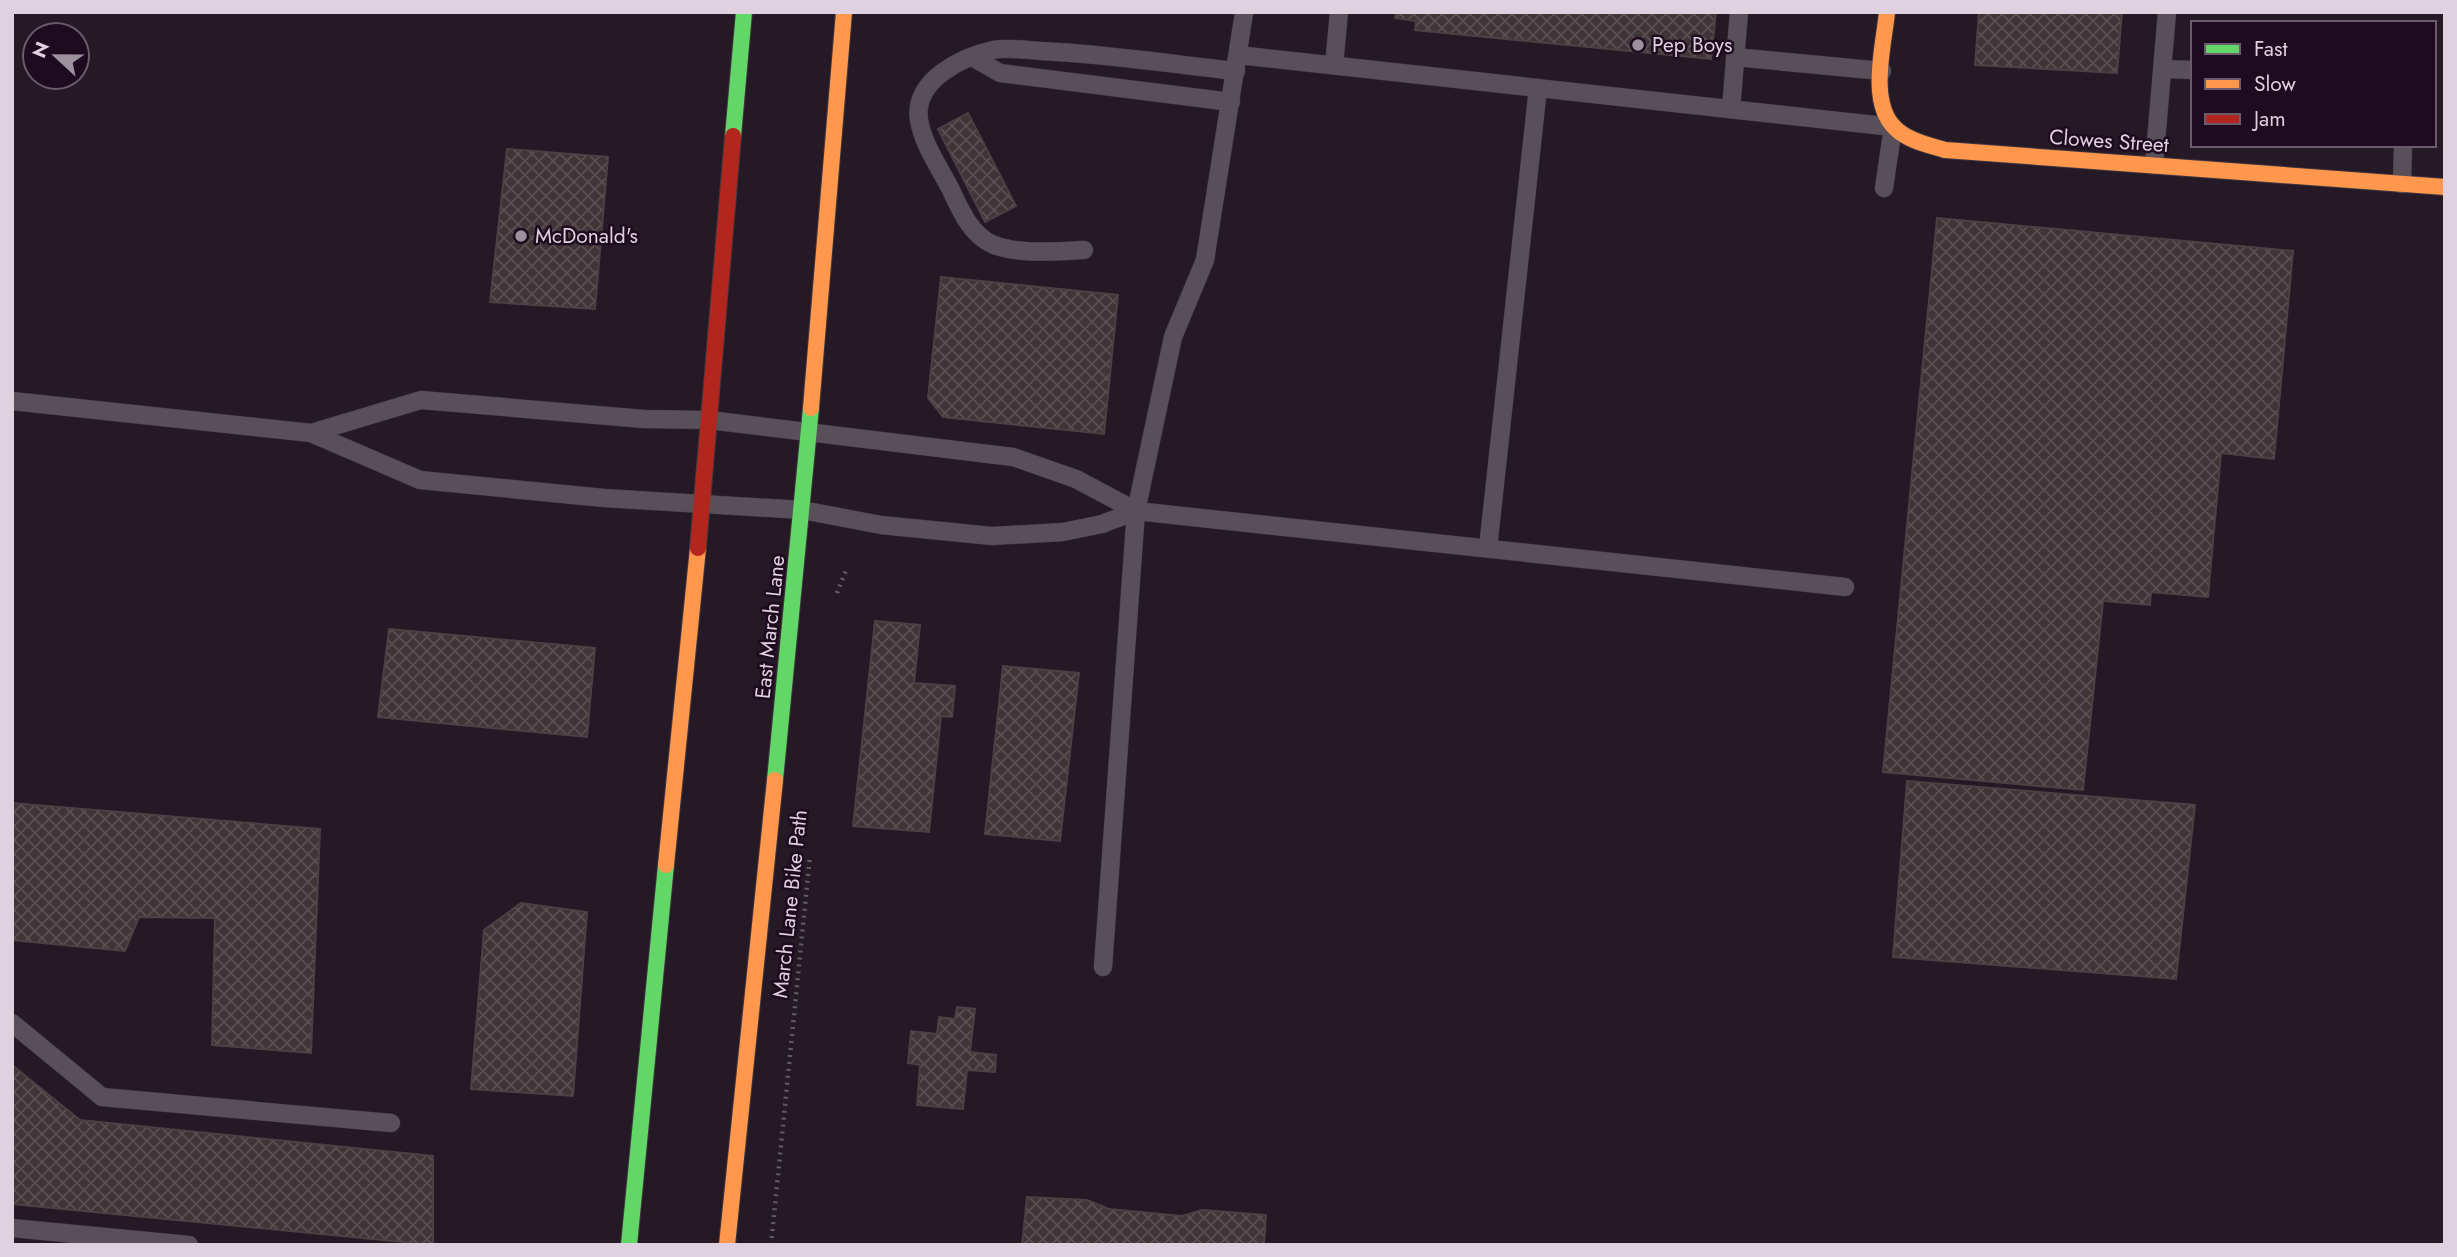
<svg xmlns="http://www.w3.org/2000/svg" width="2457" height="1257" font-family="Jost,sans-serif">
<style>
.building{fill:url(#building-cross-hatch);stroke:#4b4043;stroke-width:2}
.lines{fill:none;stroke-linecap:round;stroke-linejoin:round}
.lane-casing{stroke:#3f363f;stroke-width:19}
.fast-casing{stroke:#3f363f;stroke-width:18}
.slow-casing{stroke:#3f363f;stroke-width:18}
.jam-casing{stroke:#3f363f;stroke-width:18}
.path{stroke:#635b63;stroke-width:4.5;stroke-dasharray:2 5;stroke-linecap:butt}
.lane{stroke:#584f58;stroke-width:18}
.fast{stroke:#63d668;stroke-width:16}
.slow{stroke:#ff974d;stroke-width:16}
.jam{stroke:#b3261e;stroke-width:16}
.poi-dot{fill:#9e919e;stroke:#1e0b1f;stroke-width:2.5}
.labels{text-anchor:middle;dominant-baseline:central;stroke-width:5;stroke-linejoin:round;paint-order:stroke}
.poi-label{font-size:21px;fill:#dfd1df;stroke:#1e0b1f;text-anchor:start}
.street-label{font-size:21px;fill:#dfd1df;stroke:#1e0b1f}
</style>
<defs>
<pattern id="building-cross-hatch" width="8" height="8" patternUnits="userSpaceOnUse" patternTransform="scale(1.75)"><rect width="8" height="8" fill="#3f3436"/><path d="M0 0l8 8M0 8l8-8" fill="none" stroke="#5a5053"/></pattern>
</defs>
<rect width="100%" height="100%" fill="#241924"/>
<g class="building">
<path d="M1396,12H1716L1711,59L1415,30L1416,21L1395,18Z"/>
<path d="M1979,12H2122L2117,73L1975,65Z"/>
<path d="M968,113L1016,206L985,222L938,129Z"/>
<path d="M507,149L608,157L595,309L490,302Z"/>
<path d="M1937,218L2293,251L2274,459L2221,453L2208,597L2151,592L2150,605L2103,601L2083,790L1883,772Z"/>
<path d="M941,277L1118,295L1104,434L943,417L928,398Z"/>
<path d="M875,621L920,625L914,683L955,686L952,717L941,716L929,832L853,826Z"/>
<path d="M389,629L595,648L587,737L378,717Z"/>
<path d="M1003,666L1079,673L1060,841L985,834Z"/>
<path d="M1907,781L2195,805L2176,979L1893,957Z"/>
<path d="M12,803L320,829L311,1053L212,1045L215,918L139,917L125,951L12,940Z"/>
<path d="M521,903L587,912L573,1096L471,1089L484,930Z"/>
<path d="M957,1007L975,1009L970,1052L996,1055L995,1072L967,1070L963,1109L917,1105L920,1065L908,1063L911,1031L937,1034L939,1017L955,1019Z"/>
<path d="M12,1065L80,1120L433,1156V1245L12,1204Z"/>
<path d="M1027,1197L1087,1200L1109,1209L1182,1216L1202,1210L1266,1215L1264,1245H1022Z"/>
</g>
<g class="lines">
<defs>
<g id="lane">
<path d="M1238,55L1893,127L1884,188"/>
<path d="M972,57L1000,73L1231,102"/>
<path d="M1735,57L1882,71"/>
<path d="M1334,65L1339,12"/>
<path d="M2163,69L2193,70"/>
<path d="M1731,109L1739,12"/>
<path d="M2154,165L2167,12"/>
<path d="M2402,184L2403,145"/>
<path d="M1084,250C1056,251 1021,255 994,245C970,235 960,209 950,188C939,167 923,144 919,120C913,80 962,57 993,50C1007,47 1026,50 1041,51C1106,54 1171,64 1236,71"/>
<path d="M12,401L311,433L420,480L604,498L802,510L881,525L992,536L1063,532L1102,524L1136,511"/>
<path d="M311,433L421,400L644,419L709,420L1013,457L1076,479L1136,511L1845,587"/>
<path d="M1488,548L1538,88"/>
<path d="M1103,967L1136,511L1173,337L1205,260L1244,13"/>
<path d="M12,1023L102,1097L391,1123"/>
<path d="M12,1228L189,1245"/>
</g>
<g id="fast">
<path d="M733,136L744,12"/>
<path d="M775,780L811,408"/>
<path d="M629,1245L666,865"/>
</g>
<g id="slow">
<path d="M1887,12C1884,45 1868,102 1895,128C1908,141 1929,145 1945,150L2445,187"/>
<path d="M811,408L844,12"/>
<path d="M666,865L698,548"/>
<path d="M727,1245L775,780"/>
</g>
<path id="jam" d="M698,548L733,136"/>
</defs>
<use href="#lane" class="lane-casing"/>
<use href="#fast" class="fast-casing"/>
<use href="#slow" class="slow-casing"/>
<use href="#jam" class="jam-casing"/>
<g class="path">
<path d="M837,593L847,568"/>
<path d="M771,1245L810,856"/>
</g>
<use href="#lane" class="lane"/>
<use href="#fast" class="fast"/>
<use href="#slow" class="slow"/>
<use href="#jam" class="jam"/>
</g>
<g class="poi-dot">
<circle cx="1638" cy="45" r="7"/>
<circle cx="521" cy="236" r="7"/>
</g>
<g class="labels">
<g class="poi-label">
<text x="1652" y="45">Pep Boys</text>
<text x="535" y="236">McDonald's</text>
</g>
<g class="street-label">
<text transform="translate(2109 141) rotate(4)">Clowes Street</text>
<text transform="translate(770 627) rotate(-84)">East March Lane</text>
<text transform="translate(790 904) rotate(-84)">March Lane Bike Path</text>
</g>
</g>
<rect width="2457" height="1257" fill="none" stroke="#dfd1df" stroke-width="28"/>
<rect x="2191" y="21" width="245" height="126" fill="#1e0b1f" stroke="#6b5a6c" stroke-width="2"/>
<rect x="2205" y="44" width="35" height="10" fill="#63d668" stroke="#6b5a6c" stroke-width="2"/>
<text x="2254" y="56" font-size="21" fill="#dfd1df">Fast</text>
<rect x="2205" y="79" width="35" height="10" fill="#ff974d" stroke="#6b5a6c" stroke-width="2"/>
<text x="2254" y="91" font-size="21" fill="#dfd1df">Slow</text>
<rect x="2205" y="114" width="35" height="10" fill="#b3261e" stroke="#6b5a6c" stroke-width="2"/>
<text x="2254" y="126" font-size="21" fill="#dfd1df">Jam</text>
<g transform="translate(56 56) rotate(292)"><circle r="33" fill="#1e0b1f" stroke="#6b5a6c" stroke-width="2"/>
<path d="M0-5L12 26L0 18L-12 26Z" fill="#9e919e"/>
<text y="-10" font-size="19" font-weight="bold" text-anchor="middle" fill="#dfd1df">N</text>
</g>
</svg>
